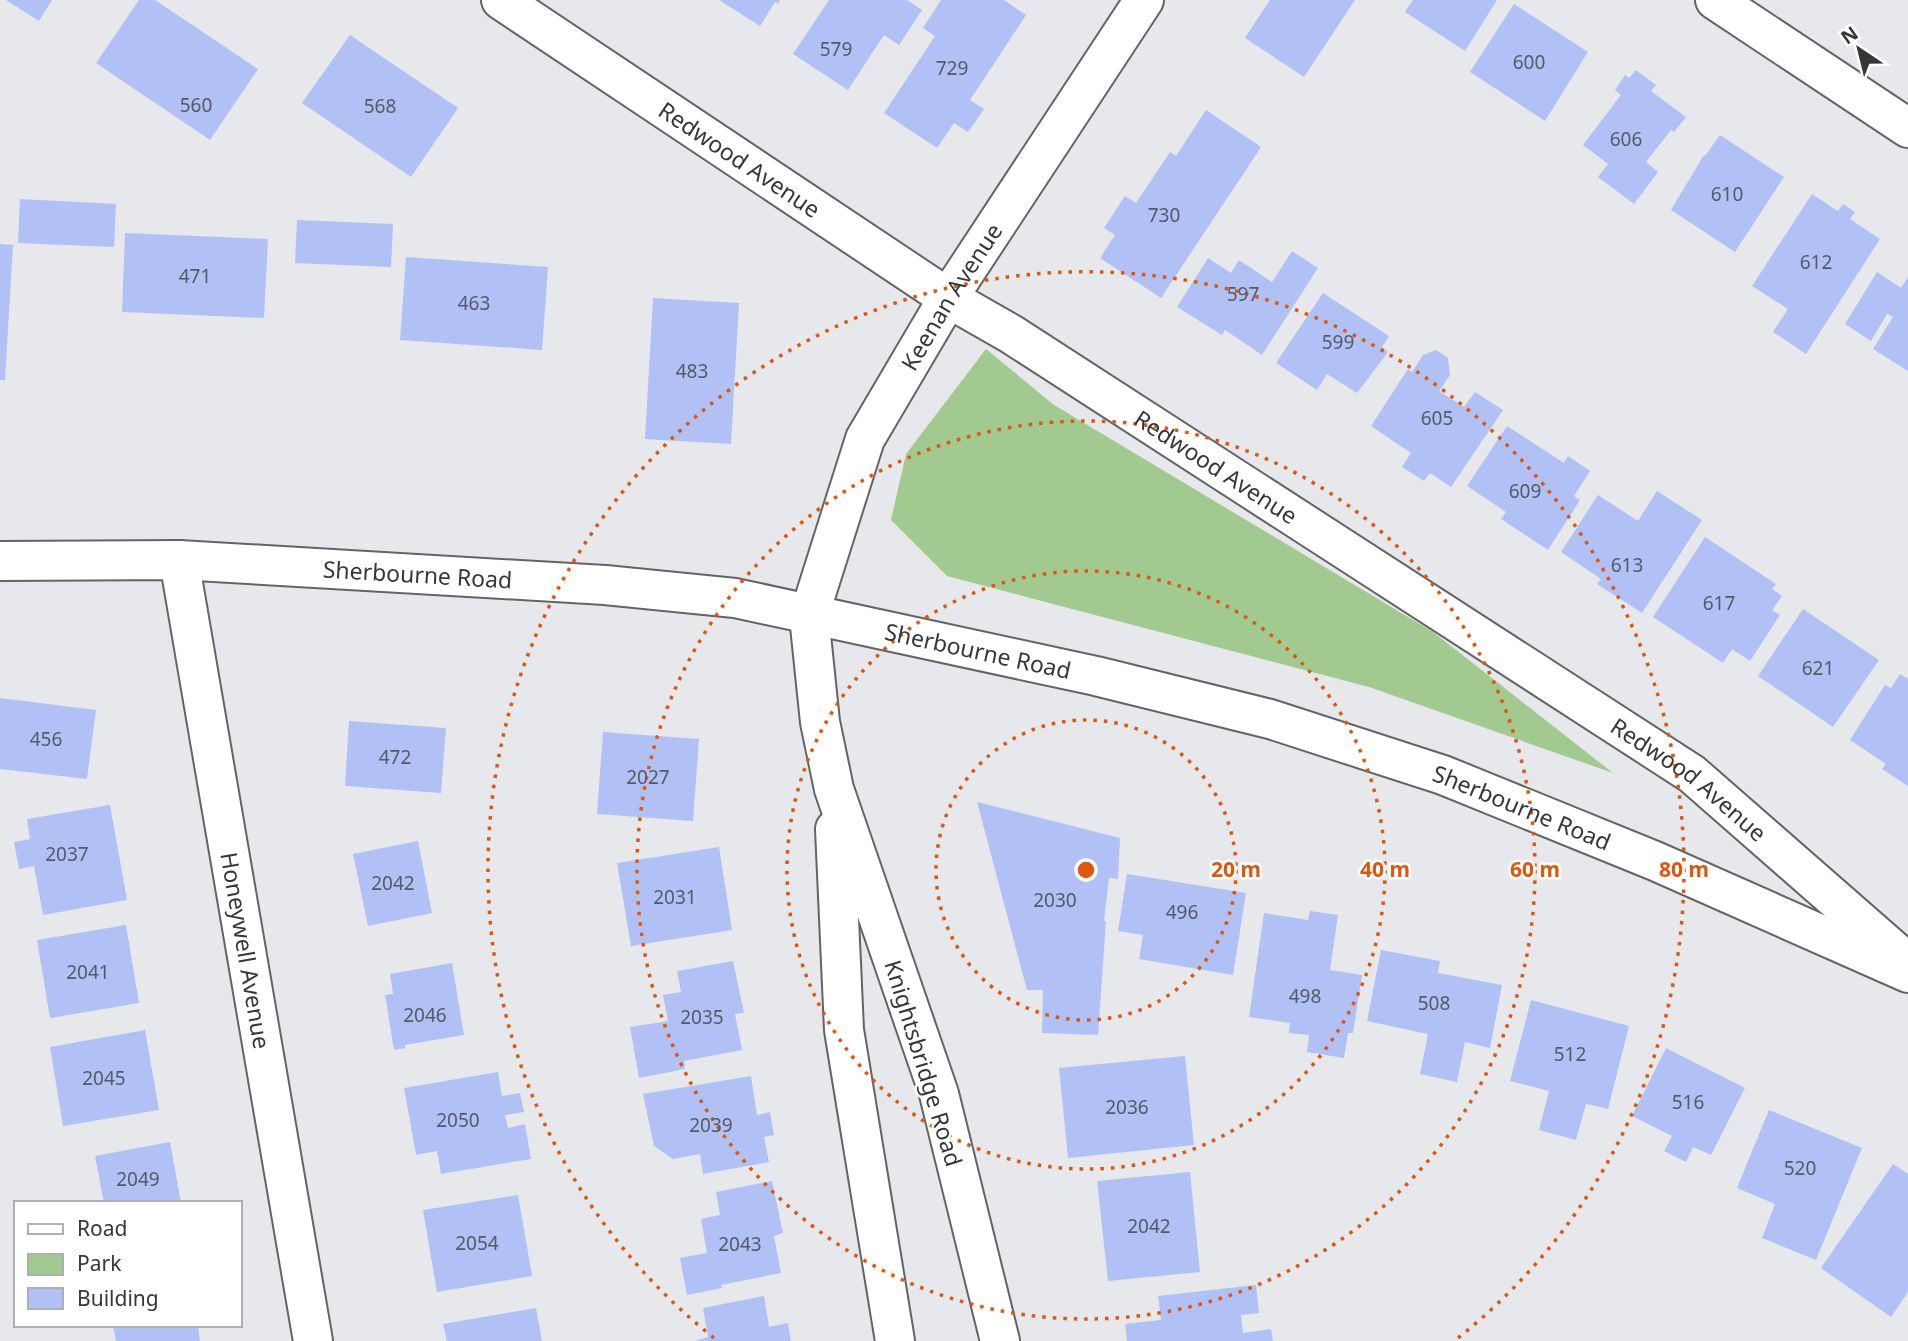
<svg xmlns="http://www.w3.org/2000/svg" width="1908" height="1341" font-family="'Noto Sans',sans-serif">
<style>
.green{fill:#a2c98f}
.building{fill:#b1c1f5}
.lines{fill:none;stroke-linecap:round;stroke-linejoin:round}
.street-casing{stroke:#636467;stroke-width:42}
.secondary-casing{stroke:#636467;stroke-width:42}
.street{stroke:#fff;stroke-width:38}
.secondary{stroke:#fff;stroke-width:38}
.ring{fill:none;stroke:#df570e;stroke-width:3.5;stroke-dasharray:3.5 7}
.labels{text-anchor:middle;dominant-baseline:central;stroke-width:5;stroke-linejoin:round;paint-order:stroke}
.number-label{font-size:19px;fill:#555a67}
.street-label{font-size:23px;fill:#363738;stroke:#fff}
.centre{fill:#df570e;stroke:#fff;stroke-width:3.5}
.ring-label{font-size:21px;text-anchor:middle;font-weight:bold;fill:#df570e;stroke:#fff;stroke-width:5;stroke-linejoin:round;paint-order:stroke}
</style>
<rect width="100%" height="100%" fill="#e6e8eb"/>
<path class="green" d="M986,349L1054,405L1433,632L1613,773L1369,687L947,576L891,520L906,454Z"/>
<g class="building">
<path d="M6,0H52L39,21Z"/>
<path d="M139,0H155L258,69L210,140L96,63Z"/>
<path d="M719,0H780L778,4L775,2L760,26Z"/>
<path d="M829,0H907L922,10L899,45L884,35L848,90L793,54Z"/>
<path d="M941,0H1004L1026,15L970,100L984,109L968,132L954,123L937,148L884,113L935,36L923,28Z"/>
<path d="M1270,0H1355L1304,77L1245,38Z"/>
<path d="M1413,0H1497L1465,51L1405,12Z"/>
<path d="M1514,4L1588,52L1545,121L1470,72Z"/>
<path d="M350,35L458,108L411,177L302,103Z"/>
<path d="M1636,70L1656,85L1651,91L1686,117L1674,132L1671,130L1646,162L1658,172L1634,204L1598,177L1608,164L1583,145L1621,95L1615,90L1625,75L1629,78Z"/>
<path d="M1206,110L1261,147L1161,298L1100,258L1115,235L1104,228L1125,196L1136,203L1170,152L1176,156Z"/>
<path d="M1720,135L1784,177L1735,252L1671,210L1704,155L1705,156Z"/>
<path d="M1812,194L1838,211L1843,204L1855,212L1850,219L1880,239L1806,354L1773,332L1788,309L1752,286Z"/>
<path d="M20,199L116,204L114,247L18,243Z"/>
<path d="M297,220L393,224L391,267L295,263Z"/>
<path d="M125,233L268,239L264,318L122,312Z"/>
<path d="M0,244L13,245L5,380H0Z"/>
<path d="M1292,251L1318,268L1262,355L1225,330L1222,335L1177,307L1208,258L1231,273L1239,260L1272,282Z"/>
<path d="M406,257L548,267L542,350L400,340Z"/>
<path d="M1877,272L1901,288L1908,277V371L1873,349L1893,317L1887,314L1871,341L1845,324Z"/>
<path d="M1323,293L1389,336L1382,347L1388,352L1357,393L1327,374L1317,390L1276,363Z"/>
<path d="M653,298L739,303L731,444L645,439Z"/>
<path d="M1436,350L1448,358L1450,375L1439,391L1464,407L1475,392L1503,410L1451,487L1430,473L1424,481L1402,467L1411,453L1371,426L1408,369L1412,372L1423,355Z"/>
<path d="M1507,426L1564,463L1568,456L1590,471L1574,496L1580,500L1548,550L1501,519L1506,512L1467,486Z"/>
<path d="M1657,491L1702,520L1642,613L1597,584L1601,579L1561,552L1598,495L1638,521Z"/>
<path d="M1705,537L1776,584L1772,589L1782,596L1772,610L1780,615L1750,661L1732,649L1723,663L1653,617Z"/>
<path d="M1803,609L1879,660L1833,727L1758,676Z"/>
<path d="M1900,674L1908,679V786L1882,769L1886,764L1850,740L1885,685L1891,688Z"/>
<path d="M0,698L96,710L87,779L0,769Z"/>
<path d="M349,721L446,728L441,793L345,786Z"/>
<path d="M603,732L699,739L693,821L597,814Z"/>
<path d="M977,802L1120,838L1118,879L1109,878L1104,921H1106L1098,1035L1042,1033L1043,990H1027Z"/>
<path d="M110,805L127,900L43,915L34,866L19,869L14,842L30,839L27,819Z"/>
<path d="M418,841L432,913L368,926L353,854Z"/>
<path d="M719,847L732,930L631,946L617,863Z"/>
<path d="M1127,874L1246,893L1233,975L1139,959L1143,935L1118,931Z"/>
<path d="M1310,911L1338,915L1330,970L1362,975L1353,1033H1348L1344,1058L1307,1052L1309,1035L1289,1033L1290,1023L1249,1017L1264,913L1308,920Z"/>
<path d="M126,925L139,1003L50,1018L37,940Z"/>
<path d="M1381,950L1440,961L1438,973L1502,985L1490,1048L1465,1042L1457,1082L1420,1074L1428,1034L1367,1021Z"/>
<path d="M733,961L744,1013L735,1014L742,1050L684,1061L685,1069L639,1078L630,1027L668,1021L663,995L681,992L677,971Z"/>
<path d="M452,963L464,1035L405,1045V1048L394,1050L385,995L393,994L390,974Z"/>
<path d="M1531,1000L1629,1026L1608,1109L1586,1104L1576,1140L1539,1130L1549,1091L1510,1081Z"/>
<path d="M145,1030L159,1110L63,1126L50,1047Z"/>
<path d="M1666,1048L1745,1088L1711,1155L1693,1147L1686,1162L1664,1151L1672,1136L1632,1116Z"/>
<path d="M1185,1056L1194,1145L1068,1158L1059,1068Z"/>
<path d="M498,1072L502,1096L520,1093L524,1112L505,1115L508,1128L525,1124L531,1159L441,1174L437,1151L416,1155L404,1088Z"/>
<path d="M751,1076L757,1115L770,1112L774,1135L764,1137L769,1162L703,1174L700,1154L673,1159L654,1146L643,1094Z"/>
<path d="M1769,1110L1862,1148L1816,1260L1762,1238L1775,1204L1737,1188Z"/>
<path d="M170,1142L181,1203H104L95,1156Z"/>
<path d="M1893,1164L1908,1174V1292L1891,1317L1821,1268Z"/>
<path d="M1190,1172L1200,1272L1108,1281L1097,1181Z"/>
<path d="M772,1181L783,1233L774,1236L781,1273L721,1285L722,1288L687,1295L680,1258L707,1253L701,1219L720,1215L716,1192Z"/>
<path d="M518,1195L532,1276L437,1292L423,1210Z"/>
<path d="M1256,1285L1259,1313L1241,1315L1243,1333L1271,1329L1273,1341H1127L1125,1324L1161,1320L1158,1296Z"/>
<path d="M764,1296L769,1327L788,1323L791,1341H695L708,1337L703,1308Z"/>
<path d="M536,1308L542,1341H447L443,1324Z"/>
<path d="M113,1325H198L200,1341H116Z"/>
</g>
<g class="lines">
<defs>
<g id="street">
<path id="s1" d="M501,0L948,298L1011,334L1692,774L1908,963"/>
<path d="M1715,0L1908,128"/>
<path id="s2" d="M179,560L313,1341"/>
<path d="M835,829L844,1030L895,1341"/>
<path id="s3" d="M1000,1341L939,1094L834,789L820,722L809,616L865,439L948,298L1144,0"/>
</g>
<g id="secondary">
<path id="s4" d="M0,561L179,560L605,585L735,598L1096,676L1270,719L1443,775L1655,861L1908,973"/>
</g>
</defs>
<use href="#street" class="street-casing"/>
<use href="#secondary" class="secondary-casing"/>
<use href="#street" class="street"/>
<use href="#secondary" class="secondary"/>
</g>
<g class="ring">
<circle cx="1086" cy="870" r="150"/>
<circle cx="1086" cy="870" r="299"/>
<circle cx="1086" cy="870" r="449"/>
<path d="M714 1338A598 598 0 1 1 1458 1338"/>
</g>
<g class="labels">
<g class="number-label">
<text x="836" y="49">579</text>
<text x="1529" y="62">600</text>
<text x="952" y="68">729</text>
<text x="196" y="105">560</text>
<text x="380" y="106">568</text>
<text x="1626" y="139">606</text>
<text x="1727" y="194">610</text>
<text x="1164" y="215">730</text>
<text x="1816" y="262">612</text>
<text x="195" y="276">471</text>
<text x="1243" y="294">597</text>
<text x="474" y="303">463</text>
<text x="1338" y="342">599</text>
<text x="692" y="371">483</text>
<text x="1437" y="418">605</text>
<text x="1525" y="491">609</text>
<text x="1627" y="565">613</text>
<text x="1719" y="603">617</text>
<text x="1818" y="668">621</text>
<text x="46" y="739">456</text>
<text x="395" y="757">472</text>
<text x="648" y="777">2027</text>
<text x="67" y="854">2037</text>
<text x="393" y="883">2042</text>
<text x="675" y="897">2031</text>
<text x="1055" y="900">2030</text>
<text x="1182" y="912">496</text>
<text x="88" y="972">2041</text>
<text x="1305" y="996">498</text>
<text x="1434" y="1003">508</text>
<text x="425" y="1015">2046</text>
<text x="702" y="1017">2035</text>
<text x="1570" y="1054">512</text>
<text x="104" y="1078">2045</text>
<text x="1688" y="1102">516</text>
<text x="1127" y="1107">2036</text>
<text x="458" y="1120">2050</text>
<text x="711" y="1125">2039</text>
<text x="1800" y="1168">520</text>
<text x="138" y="1179">2049</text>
<text x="1149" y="1226">2042</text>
<text x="477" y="1243">2054</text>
<text x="740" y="1244">2043</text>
</g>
<g class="street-label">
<text stroke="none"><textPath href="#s1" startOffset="287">Redwood Avenue</textPath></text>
<text stroke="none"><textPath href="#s3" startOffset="1104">Keenan Avenue</textPath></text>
<text stroke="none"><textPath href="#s1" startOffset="854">Redwood Avenue</textPath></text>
<text stroke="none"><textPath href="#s4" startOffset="418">Sherbourne Road</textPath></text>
<text stroke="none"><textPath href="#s4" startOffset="985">Sherbourne Road</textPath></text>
<text stroke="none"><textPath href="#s1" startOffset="1421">Redwood Avenue</textPath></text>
<text stroke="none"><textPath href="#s4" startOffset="1552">Sherbourne Road</textPath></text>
<text stroke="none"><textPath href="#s2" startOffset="396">Honeywell Avenue</textPath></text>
<text transform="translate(924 1063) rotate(73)">Knightsbridge Road</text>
</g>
</g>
<circle cx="1086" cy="870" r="10" class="centre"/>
<g class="ring-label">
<text x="1236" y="877">20 m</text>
<text x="1385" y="877">40 m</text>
<text x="1535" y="877">60 m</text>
<text x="1684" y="877">80 m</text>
</g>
<rect x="14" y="1201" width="228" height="126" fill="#ffffff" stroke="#afafaf" stroke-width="2"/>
<rect x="28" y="1224" width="35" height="10" fill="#ffffff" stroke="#afafaf" stroke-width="2"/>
<text x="77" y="1236" font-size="21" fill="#363738">Road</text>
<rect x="28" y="1254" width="35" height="21" fill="#a2c98f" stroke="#afafaf" stroke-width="2"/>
<text x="77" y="1271" font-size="21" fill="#363738">Park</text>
<rect x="28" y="1288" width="35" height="21" fill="#b1c1f5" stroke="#afafaf" stroke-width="2"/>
<text x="77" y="1306" font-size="21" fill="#363738">Building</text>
<g transform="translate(1859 49) rotate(325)" stroke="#ffffff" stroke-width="5" paint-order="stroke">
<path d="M0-5L12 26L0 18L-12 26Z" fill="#363738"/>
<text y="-10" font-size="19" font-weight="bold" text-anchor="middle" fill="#363738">N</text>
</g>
</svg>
